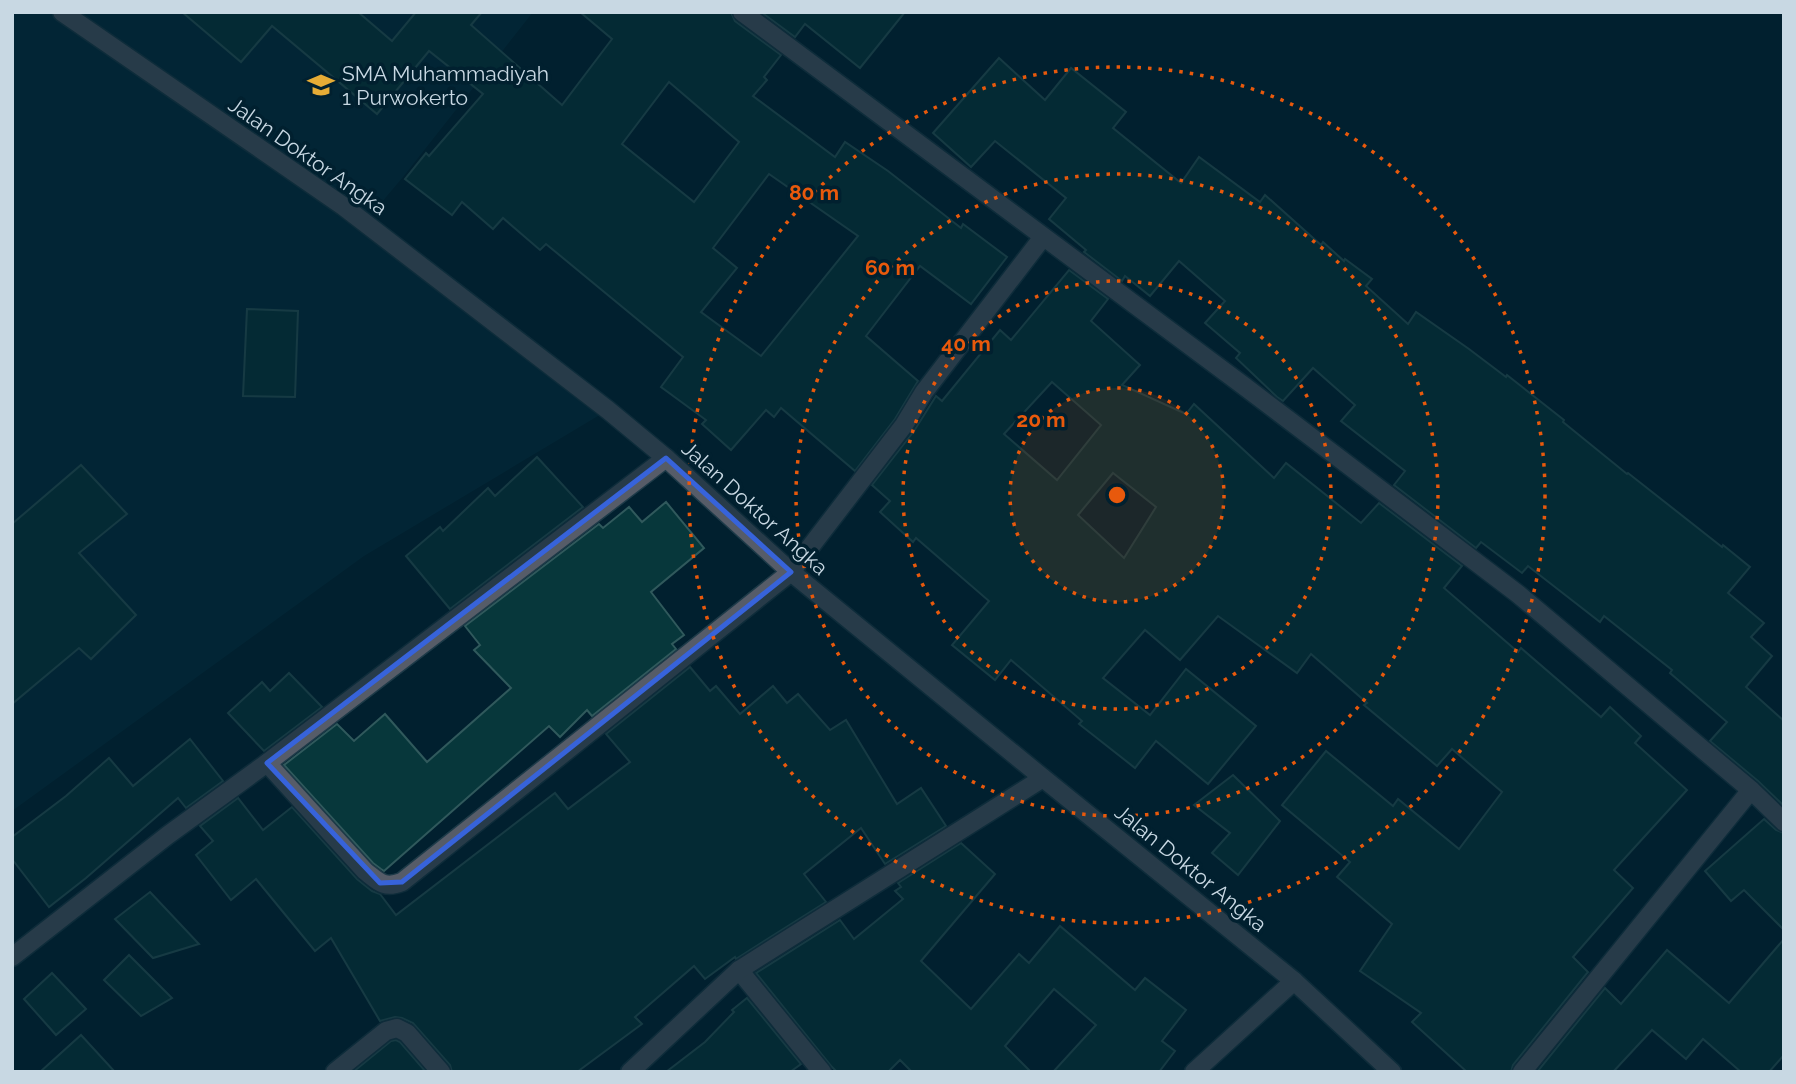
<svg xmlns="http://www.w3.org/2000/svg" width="1796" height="1084" font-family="Raleway,sans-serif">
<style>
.built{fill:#042c3d}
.building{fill:#07373b;stroke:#30595c;stroke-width:2;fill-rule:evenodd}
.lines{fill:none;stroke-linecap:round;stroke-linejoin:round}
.minor-casing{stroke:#1d3a48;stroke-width:21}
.minor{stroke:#565c68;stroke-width:18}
.marked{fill:none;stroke:#3763da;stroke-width:5;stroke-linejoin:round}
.ring{fill:none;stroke:#e8590c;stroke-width:3.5;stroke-dasharray:3.5 7}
.labels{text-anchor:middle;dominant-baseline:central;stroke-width:7;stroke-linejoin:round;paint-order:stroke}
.poi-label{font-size:21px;fill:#c8d8e3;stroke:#01202f;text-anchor:start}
.street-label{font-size:21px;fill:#c8d8e3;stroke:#01202f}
.centre{fill:#e8590c;stroke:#01202f;stroke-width:3.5}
.ring-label{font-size:21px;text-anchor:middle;font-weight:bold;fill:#e8590c;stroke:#01202f;stroke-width:7;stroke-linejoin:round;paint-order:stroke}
</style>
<rect width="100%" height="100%" fill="#01202f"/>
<path class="built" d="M12,12H533L403,177L365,222L608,410L364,556L12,811Z"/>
<g class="building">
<path d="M182,12H358L392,41L416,12H482L471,25L562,105L612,39L580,12H731L735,21L781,55L764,77L767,80L753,96L835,157L845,142L888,171L961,228L963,224L1007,257L971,304L920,266L866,336L918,381L895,419L855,471L781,408L774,417L766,410L731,450L702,424L706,420L661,387L683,357L643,324L546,244L540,250L503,218L493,229L462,202L452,215L405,179L426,153L429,156L483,94L429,51L377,114L272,26L241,62ZM669,82L739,142L694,202L622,144ZM769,174L858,236L761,356L701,312L737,268L713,248Z"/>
<path d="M761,12H905L860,68L805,24L795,37Z"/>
<path d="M999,58L1045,100L1071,68L1126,112L1113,128L1181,183L1199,157L1260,202L1265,195L1321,245L1323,242L1344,261L1345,259L1372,279L1366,286L1408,324L1416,312L1469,349L1506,377L1507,375L1564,420L1563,422L1627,474L1628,473L1722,547L1723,545L1750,567L1728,593L1764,623L1751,637L1772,656L1746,687L1784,721V806L1758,781L1710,741L1727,722L1670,673L1672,670L1604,616L1600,622L1528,566L1522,573L1481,542L1476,548L1394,485L1405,471L1341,421L1355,405L1313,368L1283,401L1277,397L1236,358L1240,353L1205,323L1225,301L1179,261L1150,296L1125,276L1122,281L1084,252L1086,250L1049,219L1066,198L995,141L971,167L933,133Z"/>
<path d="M1069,270L1108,299L1091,321L1140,365L1122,385L1186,414L1194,404L1274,478L1286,463L1361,523L1379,503L1462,566L1444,588L1518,652L1521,648L1601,717L1610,707L1641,736L1635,743L1687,790L1614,870L1633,888L1573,957L1588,972L1513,1065L1511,1072H1467L1412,1022L1421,1013L1360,971L1392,924L1337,877L1350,862L1282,805L1326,751L1393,806L1398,799L1459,849L1502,792L1452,749L1437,766L1364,705L1367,703L1311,654L1297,673L1218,616L1180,660L1145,630L1103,678L1150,715L1186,669L1256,726L1208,784L1156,741L1135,768L1079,724L1082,721L1011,660L995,680L952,645L989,601L916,538L913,542L880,512L890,501L872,485L914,431L936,396L942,401L1000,330L1011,340ZM1052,382L1101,425L1057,480L1004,434ZM1113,473L1156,507L1124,558L1078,515Z"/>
<path d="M247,309L298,311L295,397L243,396Z"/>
<path d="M537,457L583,507L450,609L406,556L440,527L443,531L488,488L495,496Z"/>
<path d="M81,465L127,514L79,553L136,615L91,659L79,648L12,704V524Z"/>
<path d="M666,502L704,548L651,592L684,635L672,644L676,649L592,716L587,710L560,737L549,726L384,871L381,869L373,863L284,765L337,724L354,741L385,714L427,762L511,688L474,650L480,645L465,626L599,524L603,528L629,507L642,522Z"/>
<path d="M690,667L710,691L716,686L740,714L773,686L787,703L798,694L830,730L846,720L897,804L921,788L946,826L885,864L861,828L804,874L826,902L736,959L735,957L705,979L694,966L635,1017L642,1024L577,1072H452L450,1065L413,1023L402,1018L395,1017L380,1021L331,938L315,951L256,879L231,900L196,855L213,841L200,826L238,798L263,830L292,807L357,879L372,891L380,894L396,915L555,793L568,809L630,762L606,734Z"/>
<path d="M289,673L322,707L264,751L228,713L262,682L270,691Z"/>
<path d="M190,739L223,781L186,808L178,798L86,878L49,907L12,859V837L66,796L109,758L133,786Z"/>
<path d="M1233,775L1280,821L1238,875L1212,853L1230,833L1194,805Z"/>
<path d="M1764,819L1776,830L1784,833V930L1744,890L1731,901L1705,871Z"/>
<path d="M961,843L995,874L921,961L971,1009L1019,954L1029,963L1060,926L1135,990L1145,978L1186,1010L1162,1041L1175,1051L1159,1072H1053L1096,1025L1054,989L1005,1046L1031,1072H912L900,1060L888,1072H837L831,1066L756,973L840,920L854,939L903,899L895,891L901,887L898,883Z"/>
<path d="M150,892L199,944L153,958L115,919Z"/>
<path d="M1784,939V1055L1769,1072H1741L1703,1039L1686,1059L1652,1030L1613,1072H1537L1605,988L1621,1004L1667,950L1729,1003Z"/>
<path d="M129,955L172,998L141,1016L104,980Z"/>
<path d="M52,973L86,1009L56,1035L24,999Z"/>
<path d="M747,998L801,1064L790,1072H666L705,1042L734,1012L732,1010Z"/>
<path d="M81,1035L115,1072H40Z"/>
<path d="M396,1040L400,1042L426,1072H353L391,1041Z"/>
</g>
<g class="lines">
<defs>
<g id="minor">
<path d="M62,12L343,206L608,410L666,458L791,572L1043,778L1294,981L1392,1072"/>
<path d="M742,12L1244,386L1518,594L1751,790L1522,1072"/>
<path d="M267,763L365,871C379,882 384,889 402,882L791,572L904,425L924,392L1043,237"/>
<path d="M1751,790L1784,822"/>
<path d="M12,957L168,835L267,763L666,458"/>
<path d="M739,970L822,1072"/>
<path d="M335,1072L386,1031L397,1028L407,1033L441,1072"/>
<path d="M630,1072L739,970L1043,778"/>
<path d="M1194,1072L1294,981"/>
</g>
</defs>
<use href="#minor" class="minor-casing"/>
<use href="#minor" class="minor"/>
</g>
<path d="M0 0H1796V1084H0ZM666,458L791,572L402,882L380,883L267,763Z" fill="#01202f" fill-opacity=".55" fill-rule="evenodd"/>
<path class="marked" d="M666,458L791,572L402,882L380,883L267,763Z"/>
<circle cx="1117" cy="495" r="107" fill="#e8590c" fill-opacity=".12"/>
<g class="ring">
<circle cx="1117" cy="495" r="107"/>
<circle cx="1117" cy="495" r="214"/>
<circle cx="1117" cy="495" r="321"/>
<circle cx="1117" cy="495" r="428"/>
</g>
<defs>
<symbol id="school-bare" viewBox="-9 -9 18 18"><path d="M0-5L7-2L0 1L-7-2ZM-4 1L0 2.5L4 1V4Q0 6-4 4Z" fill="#e6ac36" stroke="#01202f" stroke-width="2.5" paint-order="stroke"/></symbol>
</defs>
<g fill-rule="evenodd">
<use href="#school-bare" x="302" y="66" width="38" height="38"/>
</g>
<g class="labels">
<g class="poi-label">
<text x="342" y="73">SMA Muhammadiyah<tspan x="342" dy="24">1 Purwokerto</tspan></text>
</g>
<g class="street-label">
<text transform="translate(308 156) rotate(35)">Jalan Doktor Angka</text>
<text transform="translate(755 508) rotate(42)">Jalan Doktor Angka</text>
<text transform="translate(1191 868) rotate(39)">Jalan Doktor Angka</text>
</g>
</g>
<circle cx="1117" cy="495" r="10" class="centre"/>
<g class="ring-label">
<text x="814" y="200">80 m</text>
<text x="890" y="275">60 m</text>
<text x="966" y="351">40 m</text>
<text x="1041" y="427">20 m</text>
</g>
<rect width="1796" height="1084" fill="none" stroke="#c8d8e3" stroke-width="28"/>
</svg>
